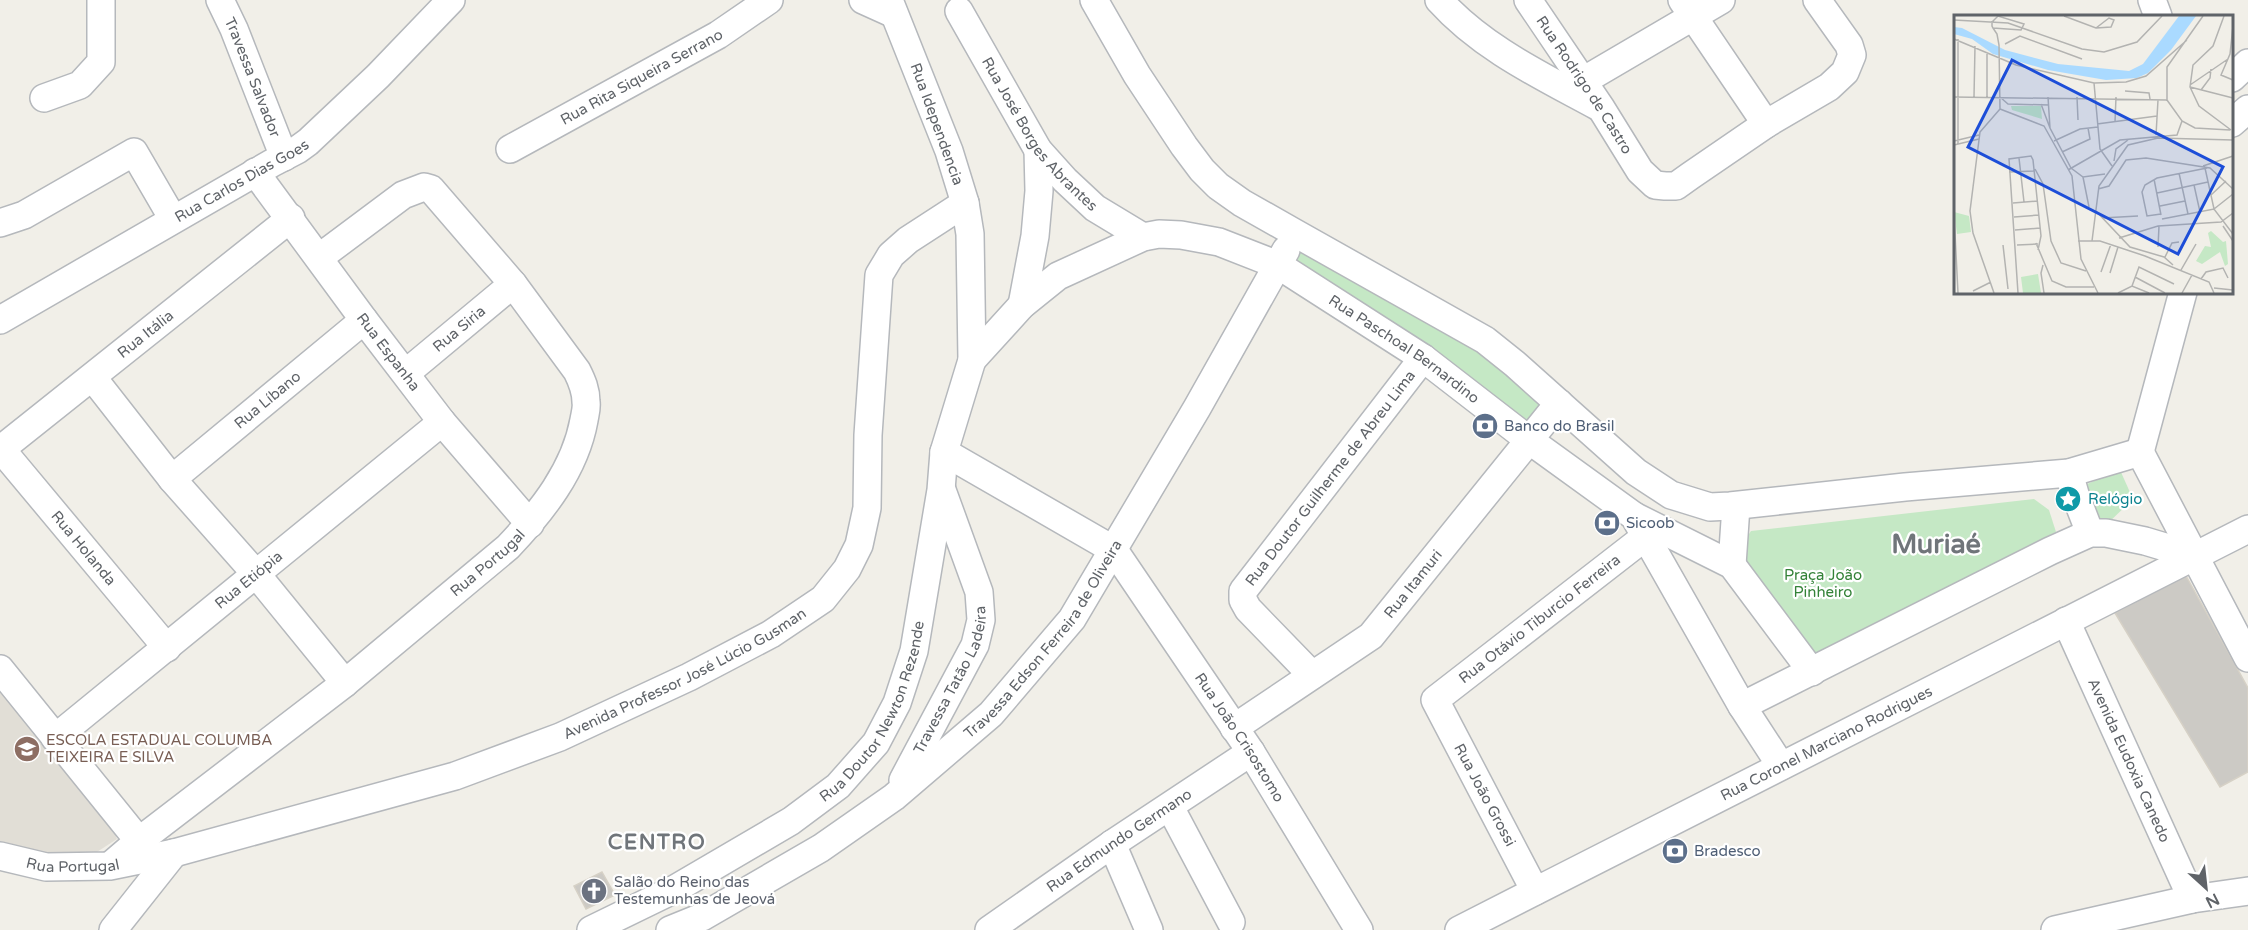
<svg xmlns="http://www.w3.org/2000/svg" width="2248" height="930" font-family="'Varela Round',sans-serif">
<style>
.education{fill:#e1ded6}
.green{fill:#c5e8c5}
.building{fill:#cccac5;stroke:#d6d1c6;stroke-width:1.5}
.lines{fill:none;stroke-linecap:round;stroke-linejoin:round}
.minor-casing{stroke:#b5b8bc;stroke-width:30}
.minor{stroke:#fff;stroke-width:27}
.labels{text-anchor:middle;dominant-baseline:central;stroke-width:4.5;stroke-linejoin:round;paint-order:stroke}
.street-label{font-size:15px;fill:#5f6368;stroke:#fff}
.service-label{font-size:15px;fill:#4e5e75;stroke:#fff;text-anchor:start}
.culture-label{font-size:15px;fill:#0d838f;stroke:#fff;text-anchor:start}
.park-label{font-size:15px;fill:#348238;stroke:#fff}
.education-label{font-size:15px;fill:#785e54;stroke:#fff;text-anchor:start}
.worship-label{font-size:15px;fill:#5b616d;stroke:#fff;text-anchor:start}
.district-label{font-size:21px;font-weight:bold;letter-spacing:1.5px;fill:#70757a;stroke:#fff}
.town-label{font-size:27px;font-weight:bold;fill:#70757a;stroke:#fff}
.inset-road{fill:none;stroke:#b3b3b1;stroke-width:1.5}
.view{fill:#1d4ed8;fill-opacity:0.15;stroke:#1d4ed8;stroke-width:3}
.inset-edge{fill:none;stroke:#5f6368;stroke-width:3}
</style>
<rect width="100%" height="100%" fill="#f1efe8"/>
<path class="education" d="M0,681L108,817L117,839L86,859L42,856L0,846Z"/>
<g class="green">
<path d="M1301,241L1473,345L1544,403L1522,425L1289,266Z"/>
<path d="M2120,470L2133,499L2104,527L2080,487Z"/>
<path d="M2034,499L2049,510L2056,532L1802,662L1737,552L1751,531Z"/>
</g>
<g class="building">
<path d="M2185,574L2248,688V772L2220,787L2115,613Z"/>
<path d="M602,872L615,895L586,909L574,886Z"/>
</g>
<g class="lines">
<defs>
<g id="minor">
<path id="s1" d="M220,0L234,29L284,157"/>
<path d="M863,0L894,14"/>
<path d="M1094,0L1137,75L1184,146L1202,170L1218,186L1242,203L1295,233L1485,340L1515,364L1636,472L1671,495L1710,507L1730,506L1905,487L2069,473L2140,452"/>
<path d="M1439,0C1482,48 1542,76 1597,106"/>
<path id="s2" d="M1528,0L1601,108L1640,171L1655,185L1665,186H1676L1690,176L1766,124L1829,87L1845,72L1852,55L1849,45L1817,0"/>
<path d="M1682,0L1766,124"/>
<path d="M2152,0L2158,16"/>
<path id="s3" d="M959,11L1038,150L1065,180L1095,208L1143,237"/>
<path d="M2232,78L2248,63"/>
<path d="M1583,81L1721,0"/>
<path d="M44,98L80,85L101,62V0"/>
<path d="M2232,123L2248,109"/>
<path id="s4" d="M510,149L718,35L769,0"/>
<path id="s5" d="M255,172L364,320L442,422L530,524"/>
<path d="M0,223L24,215L134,152L173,219"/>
<path d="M1022,305L1035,236L1039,191L1038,150"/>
<path id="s6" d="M0,320L272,163L297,150L308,142L378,76L451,0"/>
<path id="s7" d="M972,360L1022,305L1058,276L1143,237L1159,234L1181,235L1219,242L1278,265L1423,358L1529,440L1634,516L1742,706L1781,766"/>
<path id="s8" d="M406,373L513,284"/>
<path d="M93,378L172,479L257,575L345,683"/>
<path id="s9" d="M1,449L167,648"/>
<path id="s10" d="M0,450L291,218"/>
<path id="s11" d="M944,452L1114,550L1251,752L1359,930"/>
<path d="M2140,452L2248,658"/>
<path d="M2140,452L2183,292"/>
<path d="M2069,473L2075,494L2090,533"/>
<path id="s12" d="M172,479L364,320"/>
<path d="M1634,516L1732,565L1812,672"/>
<path d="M1732,565L1736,506"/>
<path id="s13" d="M2066,621L2192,899"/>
<path d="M0,669L139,841"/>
<path id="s14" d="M1312,675L1248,609L1243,600V591L1423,358"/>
<path d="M1742,706L2050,551L2090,533H2106L2145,541L2195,556"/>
<path id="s15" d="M1234,728L1371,636L1559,403"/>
<path id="s16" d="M55,738L442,422"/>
<path id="s17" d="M903,780L975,645L981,620L979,592L942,490"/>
<path d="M1170,807L1231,922"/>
<path d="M1112,844L1149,930"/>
<path id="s18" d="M0,856L46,867L110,866L174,853L455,776L560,737L689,677L771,634L823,599L847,569L859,545L867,508L868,435L879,275L891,255L908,240L965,203"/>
<path id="s19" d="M111,865L139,841L345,683L508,547C542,511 575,470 584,420C585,414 587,408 586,402C586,390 582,381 577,371L513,284L431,189L424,187L403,195L320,257"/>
<path id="s20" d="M1535,891L1435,700L1645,537"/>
<path d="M113,930L174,853"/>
<path id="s21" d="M591,930L675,889L791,821L838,786L876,743L897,703L914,651L941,490L944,452L972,360L970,234L965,203L949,151L889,0"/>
<path id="s22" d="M670,930L702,917L821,848L894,797L991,714L1072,619L1197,408L1286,250"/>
<path id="s23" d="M989,930L1112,844L1251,752"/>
<path id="s24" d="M1459,930L2248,529"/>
<path d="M2055,930L2192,899L2248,891"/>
</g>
</defs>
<use href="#minor" class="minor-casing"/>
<use href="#minor" class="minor"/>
</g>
<defs>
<symbol id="bank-disc" viewBox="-11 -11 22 22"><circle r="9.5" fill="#5c6f8a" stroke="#fff"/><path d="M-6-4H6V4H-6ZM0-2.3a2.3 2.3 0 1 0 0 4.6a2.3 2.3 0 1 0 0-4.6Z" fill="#fff"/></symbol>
<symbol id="sight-disc" viewBox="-11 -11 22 22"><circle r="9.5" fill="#0f9aa8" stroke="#fff"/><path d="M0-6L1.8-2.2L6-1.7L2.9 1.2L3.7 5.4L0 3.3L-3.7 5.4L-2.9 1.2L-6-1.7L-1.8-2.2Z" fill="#fff"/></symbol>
<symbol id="school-disc" viewBox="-11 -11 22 22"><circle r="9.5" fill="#8d6e63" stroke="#fff"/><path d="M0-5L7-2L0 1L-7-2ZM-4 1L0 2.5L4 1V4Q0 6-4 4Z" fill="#fff"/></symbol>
<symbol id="church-disc" viewBox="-11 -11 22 22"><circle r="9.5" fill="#6b7280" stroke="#fff"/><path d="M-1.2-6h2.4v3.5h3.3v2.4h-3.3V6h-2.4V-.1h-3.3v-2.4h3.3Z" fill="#fff"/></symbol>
</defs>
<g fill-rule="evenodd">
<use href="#bank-disc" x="1470" y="411" width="30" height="30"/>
<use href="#sight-disc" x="2053" y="484" width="30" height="30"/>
<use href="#bank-disc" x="1592" y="508" width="30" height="30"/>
<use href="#school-disc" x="12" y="734" width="30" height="30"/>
<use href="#bank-disc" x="1660" y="836" width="30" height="30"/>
<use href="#church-disc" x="579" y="876" width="30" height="30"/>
</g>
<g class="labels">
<g class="street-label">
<text stroke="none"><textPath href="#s4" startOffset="150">Rua Rita Siqueira Serrano</textPath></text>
<text stroke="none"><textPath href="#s1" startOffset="84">Travessa Salvador</textPath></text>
<text stroke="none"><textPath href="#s2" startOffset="102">Rua Rodrigo de Castro</textPath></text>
<text transform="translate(937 124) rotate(70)">Rua Idependencia</text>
<text stroke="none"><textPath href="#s3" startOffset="148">Rua José Borges Abrantes</textPath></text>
<text stroke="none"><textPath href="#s6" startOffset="279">Rua Carlos Dias Goes</textPath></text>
<text stroke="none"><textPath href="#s8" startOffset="69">Rua Siria</textPath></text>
<text stroke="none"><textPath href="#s10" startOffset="186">Rua Itália</textPath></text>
<text stroke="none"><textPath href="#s7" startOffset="506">Rua Paschoal Bernardino</textPath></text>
<text stroke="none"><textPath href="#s5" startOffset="224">Rua Espanha</textPath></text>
<text stroke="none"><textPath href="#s12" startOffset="124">Rua Líbano</textPath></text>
<text stroke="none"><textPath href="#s14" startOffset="254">Rua Doutor Guilherme de Abreu Lima</textPath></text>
<text stroke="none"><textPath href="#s9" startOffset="129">Rua Holanda</textPath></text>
<text stroke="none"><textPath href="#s19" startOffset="483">Rua Portugal</textPath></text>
<text stroke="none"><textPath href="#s16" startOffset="250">Rua Etiópia</textPath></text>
<text stroke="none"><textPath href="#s15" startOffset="232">Rua Itamuri</textPath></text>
<text stroke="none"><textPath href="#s20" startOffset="348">Rua Otávio Tiburcio Ferreira</textPath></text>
<text stroke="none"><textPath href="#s22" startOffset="480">Travessa Edson Ferreira de Oliveira</textPath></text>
<text stroke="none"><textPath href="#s18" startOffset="720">Avenida Professor José Lúcio Gusman</textPath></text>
<text stroke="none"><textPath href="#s17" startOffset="112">Travessa Tatão Ladeira</textPath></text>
<text stroke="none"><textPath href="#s21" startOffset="370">Rua Doutor Newton Rezende</textPath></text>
<text stroke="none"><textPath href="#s11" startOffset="422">Rua João Crisostomo</textPath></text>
<text stroke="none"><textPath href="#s24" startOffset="412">Rua Coronel Marciano Rodrigues</textPath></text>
<text stroke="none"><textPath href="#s13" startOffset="153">Avenida Eudoxia Canedo</textPath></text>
<text transform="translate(1485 795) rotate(62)">Rua João Grossi</text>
<text stroke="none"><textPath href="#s23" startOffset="158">Rua Edmundo Germano</textPath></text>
<text stroke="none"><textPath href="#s18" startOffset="74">Rua Portugal</textPath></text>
</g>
<g class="service-label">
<text x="1504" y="426">Banco do Brasil</text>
<text x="1626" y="523">Sicoob</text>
<text x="1694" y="851">Bradesco</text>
</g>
<g class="culture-label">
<text x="2088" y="499">Relógio</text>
</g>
<g class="park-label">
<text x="1823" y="575">Praça João<tspan x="1823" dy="17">Pinheiro</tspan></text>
</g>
<g class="education-label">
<text x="46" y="740">ESCOLA ESTADUAL COLUMBA<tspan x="46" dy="17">TEIXEIRA E SILVA</tspan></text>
</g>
<g class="worship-label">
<text x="614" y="882">Salão do Reino das<tspan x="614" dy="17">Testemunhas de Jeová</tspan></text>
</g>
<g class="district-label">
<text x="657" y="842">CENTRO</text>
</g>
<g class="town-label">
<text x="1936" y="544">Muriaé</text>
</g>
</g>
<g transform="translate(1954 15)">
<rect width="279" height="279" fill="#f1efe8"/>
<path d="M57,91H87L88,104L58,95ZM0,197L15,201L17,217L3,219ZM257,216L269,227L272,226L274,249L271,251L266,237L248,249L242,246L251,231L257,232L254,218ZM84,259L87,278H69L67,262Z" fill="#c5e8c5"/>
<path d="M225,1H242L217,35L194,58L183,63L152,65L94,55L39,39L18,24L0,19V12L8,13L51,35L104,49L175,56L189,49Z" fill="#aadaff"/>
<path class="inset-road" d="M110,1L142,13L157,12L160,5L155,3L142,13M270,1L259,31L239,50L236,72L245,91L277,115M0,5L54,8L128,34L150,37L183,27L208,1M279,11L276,39L267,60L279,65M39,13L67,15L70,9L44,1L38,7V11L39,13L43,19L45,30L46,94M0,24L62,50L140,68L172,67L192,61L233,25M4,24V129M51,29L66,21L128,44M33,39V82M140,68L146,134L158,151M236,70L274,44M236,72L279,83M247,75L256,63L257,54M171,76L195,78L196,84M0,82L213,85M20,82L21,31M46,82L54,89L95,90M94,82L96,113L117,153L129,162L151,159M123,82L124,105M213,85V52L249,1M213,85L228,106L241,113L276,115M87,89L96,113M46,94L90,111L118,161L127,244L144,278M161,107L162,82M143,109L203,101M202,120L204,85M0,126L25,120M100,126L126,114L144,112M0,130L25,124M108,137L136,124L134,113M65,143L70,187M160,146L162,134L174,125M249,151L279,141M251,153L260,194L279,179M81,154L89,169L97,226L107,248L132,256M114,155L166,125L223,120L228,106M55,157L80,156M225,158L234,199M129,162L135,192M200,164L207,200M240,170L246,197M144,174L155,171L172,145L192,143L256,153L279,174M203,178L254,167M257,180L272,166M59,188L84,186M206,191L231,186M141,195L176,232L210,242L219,250M0,199L4,278M207,199L193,201L188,177L191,170L203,163L253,153M60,202L85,200M148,203L184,201M208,204L260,194L279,219M269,211L279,226M61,215L86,213M165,223L204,211L267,207L279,198M124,226H146L191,241L255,267L260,278M138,226L145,171L174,130L204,123L279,125M82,228L98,266L112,272H140M49,230L54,274M63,230L84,229M204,232L205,211M211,242L218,228L225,227M89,250L87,258L90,278M227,255L242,229M147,257L157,229M156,258L164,232M181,262L211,278M247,264L252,257L269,253L274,263M178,271L185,252L220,269M260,273L279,275M19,276L37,267M40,278L19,218L16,196L26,117L46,94M64,278L55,144L77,141L79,145L87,221L84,235M164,278L178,271L195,278M228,278L238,260"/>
<path class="view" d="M58,45L269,152L224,239L14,132Z"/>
<rect width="279" height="279" class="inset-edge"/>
</g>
<g transform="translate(2206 888) rotate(153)" stroke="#ffffff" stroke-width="4.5" paint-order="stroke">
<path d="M0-4.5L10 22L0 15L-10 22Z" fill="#5f6368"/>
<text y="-9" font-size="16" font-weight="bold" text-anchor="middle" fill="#5f6368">N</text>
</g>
</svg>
